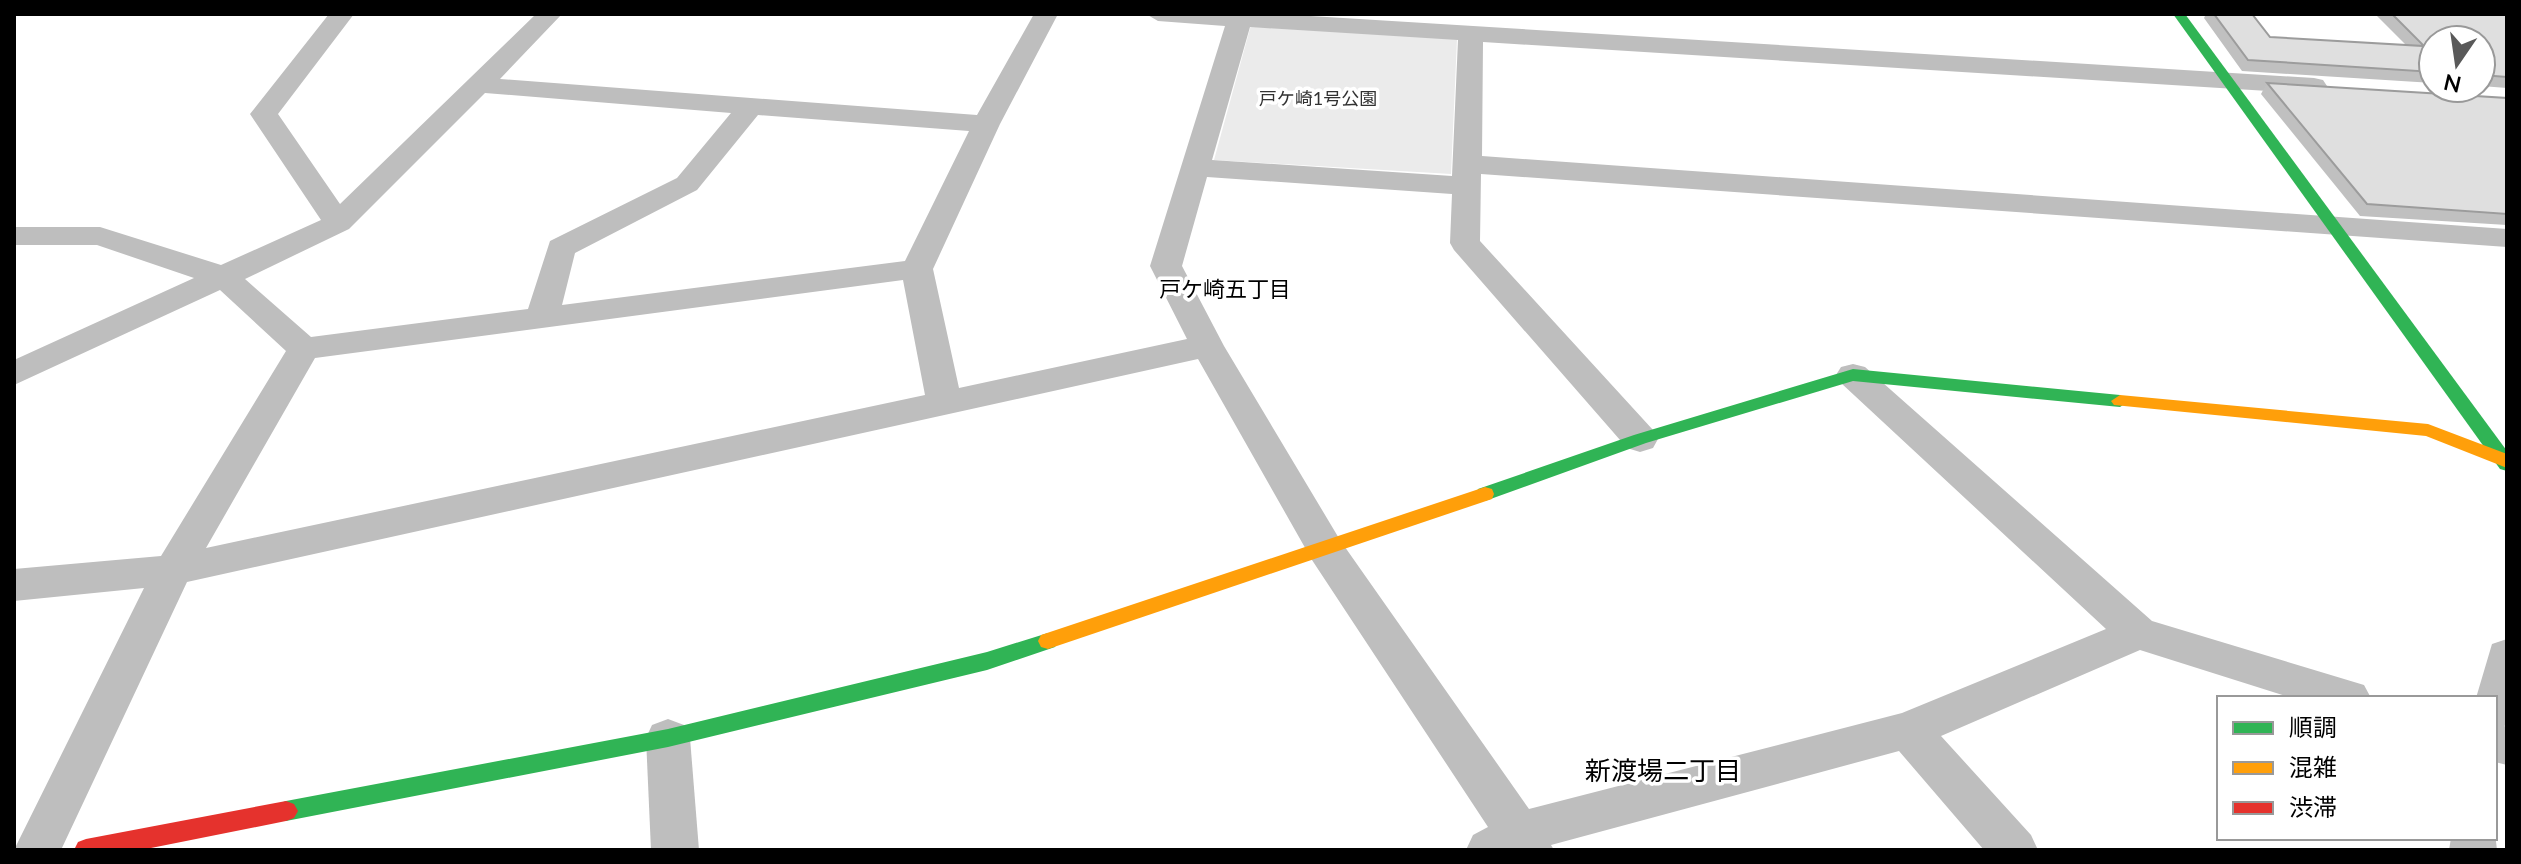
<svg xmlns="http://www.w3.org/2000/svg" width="2521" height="864" font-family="Lato,'Noto Sans JP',sans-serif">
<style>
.green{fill:#ebebeb}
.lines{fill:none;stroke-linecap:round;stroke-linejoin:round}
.street{fill:#bebebe;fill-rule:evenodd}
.fast{fill:#30b455;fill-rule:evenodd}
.slow{fill:#ff9f0a;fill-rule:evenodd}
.jam{fill:#e5322d;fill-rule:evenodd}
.wall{fill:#c0c0c0}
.building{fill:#dfdfdf;stroke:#9c9c9c;stroke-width:2}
.labels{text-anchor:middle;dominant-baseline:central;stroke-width:7;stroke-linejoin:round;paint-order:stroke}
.far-park-label{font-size:18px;fill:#323232;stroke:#fff}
.neighbourhood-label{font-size:22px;fill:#000;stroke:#fff}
.near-neighbourhood-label{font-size:26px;fill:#000;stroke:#fff}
</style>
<rect width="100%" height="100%" fill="#fff"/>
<path class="green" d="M1251,25L1457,39L1451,174L1214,160Z"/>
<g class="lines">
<g class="street">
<path d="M329,14H354L278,114L340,204L536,14H562L500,79L977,115L1034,14H1058L1000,124L933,269L959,388L1187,339L1150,266L1225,26L1158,21L1146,14H1278L2314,78L2323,80L2327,86L2323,92L2314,94L1483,42L1482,156L2507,229V247L1481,174L1480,241L1653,430L1658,439L1653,448L1640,452L1627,448L1454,250L1450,243L1452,194L1207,177L1182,266L1224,346L1340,540L1529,809L1902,713L2106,629L1841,383L1836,375L1841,367L1853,364L1865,367L2152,621L2364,685L2371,698H2292L2140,650L1941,736L2031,835L2038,850H1984L1899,751L1551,845L1554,850H1466L1473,835L1488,827L1312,560L1198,359L187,582L61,850H14L144,588L14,601V569L161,556L286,351L220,290L14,385V360L194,278L97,245H14V227H100L221,265L321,220L250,114ZM1250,27L1458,40L1452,176L1212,160ZM485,93L731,113L677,178L550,241L528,309L311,337L245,279L349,229ZM758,115L969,131L905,261L562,305L575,253L697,190ZM903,280L925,395L206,548L315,358Z"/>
<path d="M2507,639V725L2504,726L2507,727V765L2495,762V698H2476L2492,644Z"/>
<path d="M668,719L684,725L690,738L699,850H651L646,738L652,725Z"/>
<path d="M2495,833L2497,850H2449L2451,838H2495Z"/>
</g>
<g class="fast">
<path d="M2173,14H2185L2507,451V471L2500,469Z"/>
<path d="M1853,369L2120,395L2129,401L2120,407L1853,381L1646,443L1485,501L1478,499L1476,494L1478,489L1634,435Z"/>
<path d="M1048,633L1055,635L1058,641L1055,647L987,670L668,747L286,821L278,818L274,811L278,804L286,801L668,729L987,652Z"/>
</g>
<g class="slow">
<path d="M2120,395L2428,424L2507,454V468L2426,436L2114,405L2111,401Z"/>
<path d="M1485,487L1492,489L1494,494L1492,499L1048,649L1041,647L1038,641L1041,635Z"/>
</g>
<path class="jam" d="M286,801L294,804L298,811L294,818L286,821L141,850H74L78,842L86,839Z"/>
</g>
<g class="wall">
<path d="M2206,14H2252L2270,37L2406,45L2375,14H2507V88L2481,86V40H2433V83L2242,71L2204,18Z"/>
<path d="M2267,83L2507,98V225L2360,216L2261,94Z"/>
</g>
<g class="building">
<path d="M2214,14H2252L2270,37L2424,46L2392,14H2507V77L2481,75V40H2433V72L2248,60Z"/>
<path d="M2267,83L2507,98V214L2367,204Z"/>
</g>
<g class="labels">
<g class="far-park-label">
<text x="1318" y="98">戸ケ崎1号公園</text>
</g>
<g class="neighbourhood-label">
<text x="1225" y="288">戸ケ崎五丁目</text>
</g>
<g class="near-neighbourhood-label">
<text x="1663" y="770">新渡場二丁目</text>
</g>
</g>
<rect width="2521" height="864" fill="none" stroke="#000000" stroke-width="32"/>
<rect x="2217" y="696" width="280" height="144" fill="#ffffff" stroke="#999999" stroke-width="2"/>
<rect x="2233" y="722" width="40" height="12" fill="#30b455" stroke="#999999" stroke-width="2"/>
<text x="2289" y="736" font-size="24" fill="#000000">順調</text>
<rect x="2233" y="762" width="40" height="12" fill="#ff9f0a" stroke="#999999" stroke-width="2"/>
<text x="2289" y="776" font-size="24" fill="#000000">混雑</text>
<rect x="2233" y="802" width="40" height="12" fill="#e5322d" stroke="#999999" stroke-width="2"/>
<text x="2289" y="816" font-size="24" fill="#000000">渋滞</text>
<g transform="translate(2457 64) rotate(193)"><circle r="38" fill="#ffffff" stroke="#999999" stroke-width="2"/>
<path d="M0-6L14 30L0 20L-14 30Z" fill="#595959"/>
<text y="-12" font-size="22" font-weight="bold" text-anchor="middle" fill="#000000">N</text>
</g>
</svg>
